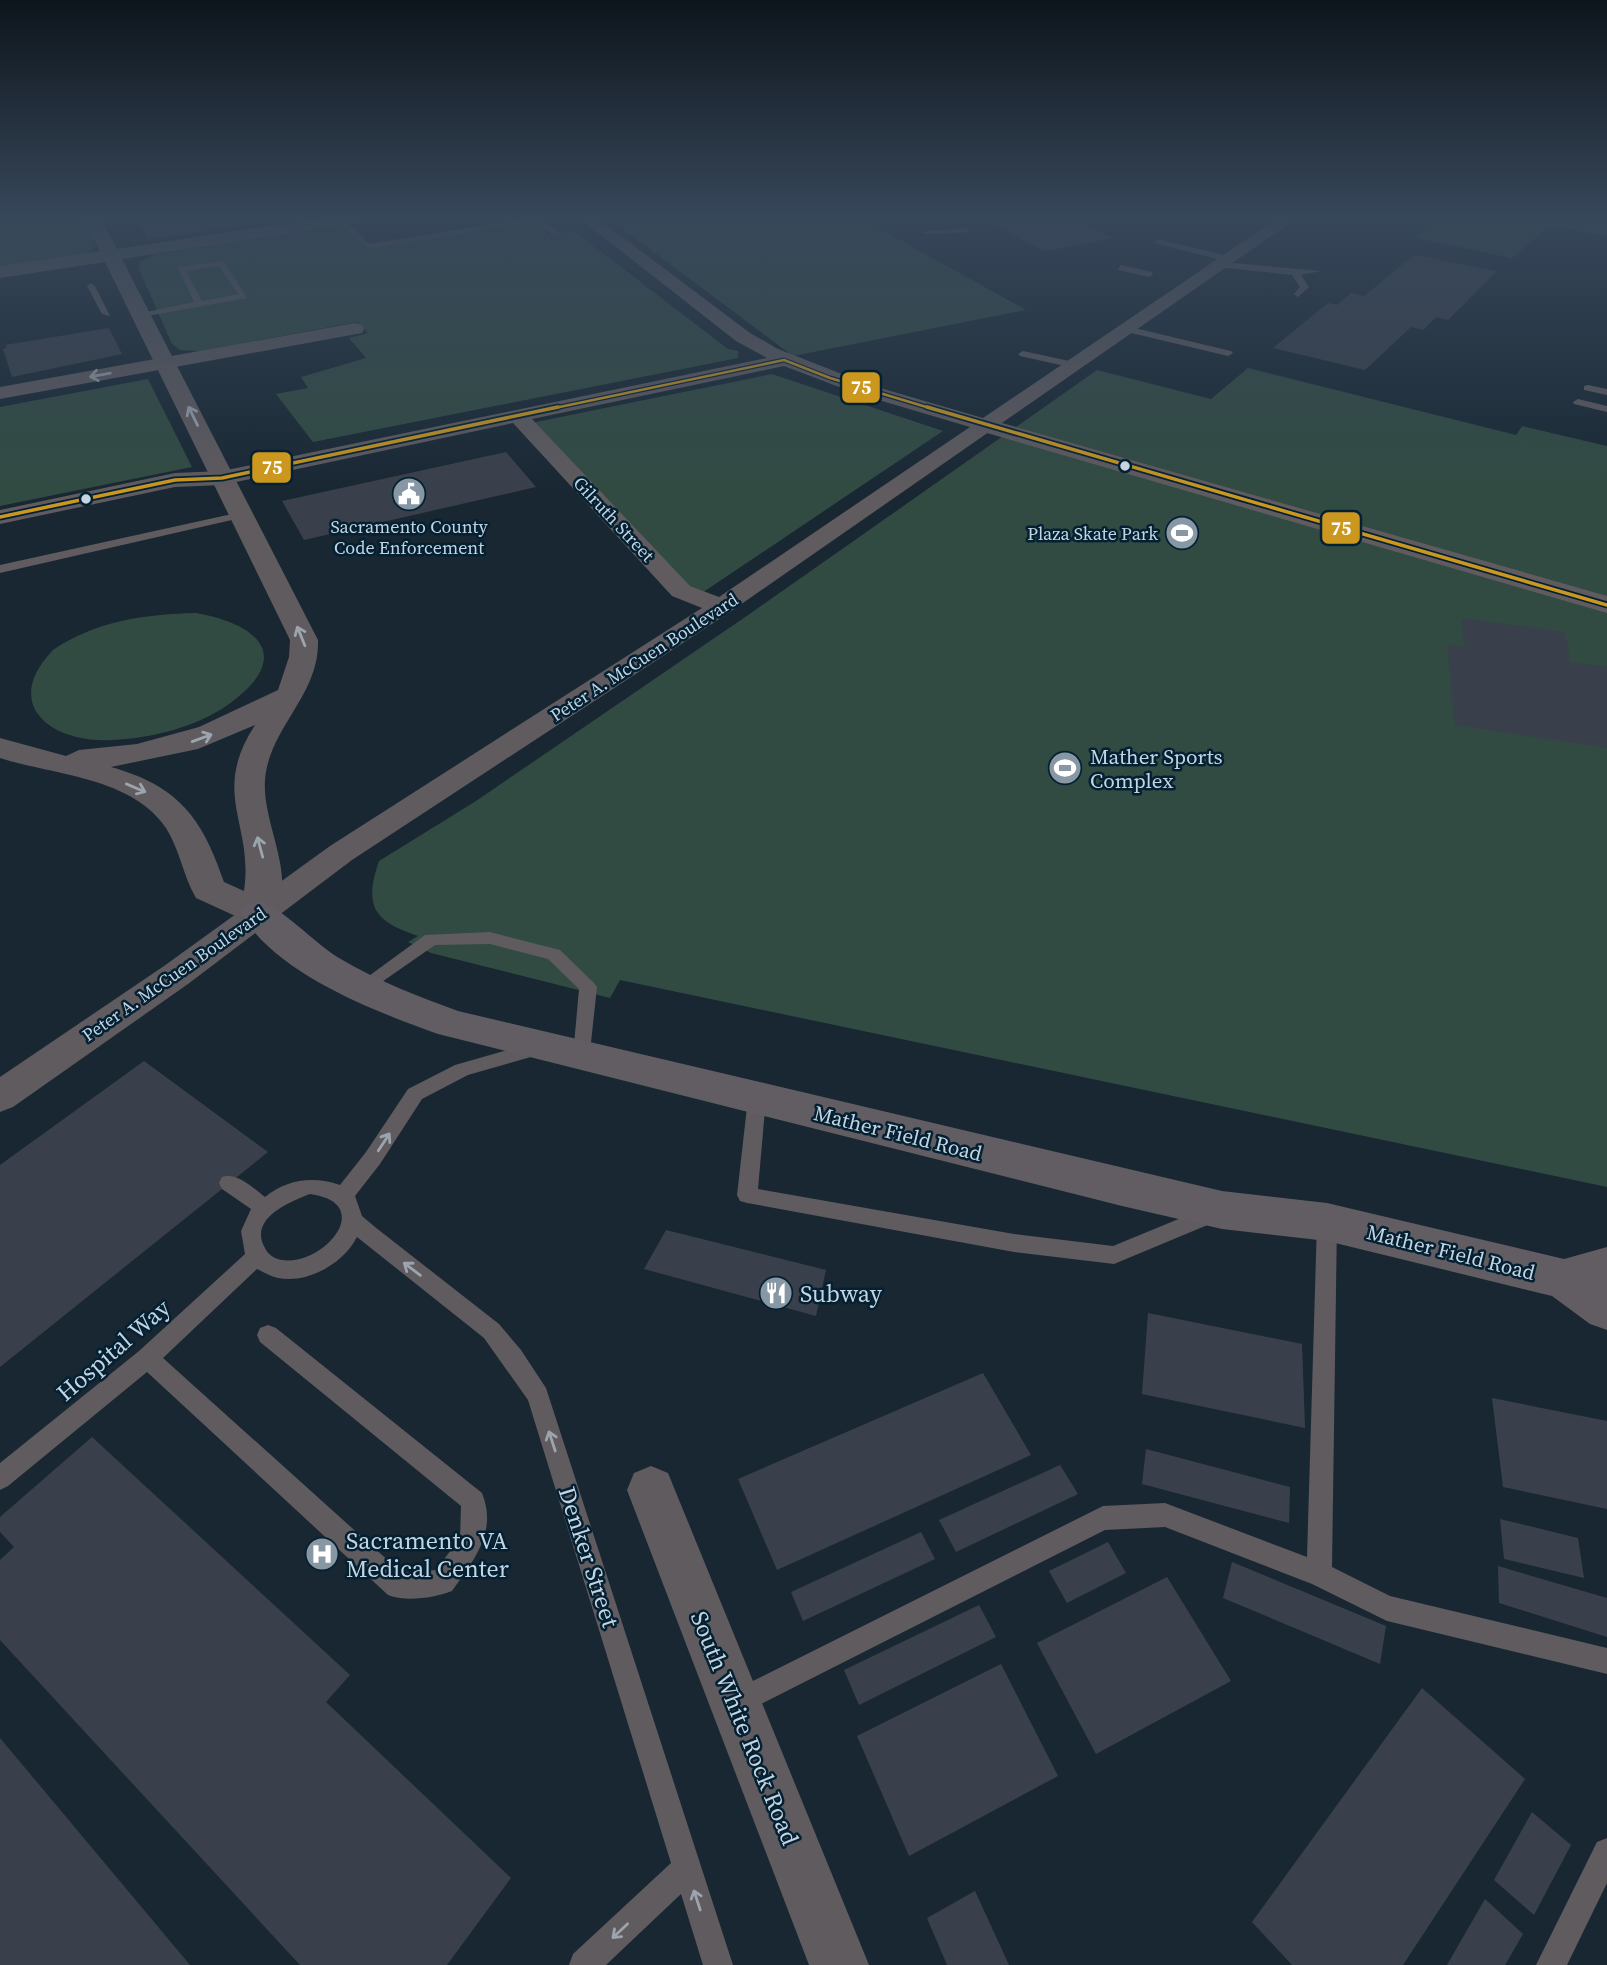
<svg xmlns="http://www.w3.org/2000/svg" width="1607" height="1965" font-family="'Source Serif 4',serif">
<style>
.green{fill:#314b42}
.building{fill:#3a404b}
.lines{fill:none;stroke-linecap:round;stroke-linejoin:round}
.service{fill:#5f5b5f;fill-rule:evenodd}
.minor{fill:#5f5b5f;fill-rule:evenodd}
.tertiary{fill:#5f5b5f;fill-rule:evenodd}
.secondary{fill:#615d62;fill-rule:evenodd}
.bus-1-far1-casing{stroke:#042033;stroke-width:5}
.bus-1-casing{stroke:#042033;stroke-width:7}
.bus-1-far1{stroke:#cb971e;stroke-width:2.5}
.bus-1{stroke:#cb971e;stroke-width:3.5}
.oneway{stroke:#9ca4ad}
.bus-dot{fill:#c4d4e1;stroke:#042033;stroke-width:2.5}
.labels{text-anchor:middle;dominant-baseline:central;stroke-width:5;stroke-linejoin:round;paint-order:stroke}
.far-street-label{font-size:18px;fill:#c4d4e1;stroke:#042033}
.far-poi-label{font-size:18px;fill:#c4d4e1;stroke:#042033}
.poi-label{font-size:21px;fill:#c4d4e1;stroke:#042033;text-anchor:start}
.street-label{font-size:21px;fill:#c4d4e1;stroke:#042033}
.near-poi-label{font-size:24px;fill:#c4d4e1;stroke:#042033;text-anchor:start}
.near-street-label{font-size:24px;fill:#c4d4e1;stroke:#042033}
.line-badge{stroke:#042033;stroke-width:2.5}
.badge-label{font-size:19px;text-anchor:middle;font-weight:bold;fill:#fff}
</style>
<rect width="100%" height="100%" fill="#182732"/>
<g class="green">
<path d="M0,218H84L96,246L85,255L0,270Z"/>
<path d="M608,218H875L873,225L1026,310L793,356Z"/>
<path d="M1426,218H1607V236L1549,226L1512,258L1414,238L1427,226Z"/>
<path d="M534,222L550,236L574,231L728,349L738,351V358L313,442L276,394L308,388L301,377L366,358L349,338L368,333L357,322L200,351L180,350L172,344L138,267L141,261L155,255L345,224L367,247Z"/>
<path d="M1248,368L1516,435L1522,426L1607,446V1187L620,980L610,998L431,953L408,942L418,936C375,921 363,908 379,861L476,801L751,613L1097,370L1211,399Z"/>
<path d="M772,374L943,431L696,597L526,424Z"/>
<path d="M148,379L192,467L0,506V407Z"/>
<path d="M196,613C258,624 295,656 229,704C197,727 152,738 113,740C52,744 0,705 53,650C95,621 146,614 196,613Z"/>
</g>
<g class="building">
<path d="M138,218H283V220L148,240Z"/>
<path d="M980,218H1073L1114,238L1044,251Z"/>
<path d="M1414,255L1497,271L1448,320L1436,317L1423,330L1411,327L1365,370L1273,348L1328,303L1337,305L1351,293L1364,296Z"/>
<path d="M109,328L122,354L12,377L3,349L7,348L5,345Z"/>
<path d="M506,452L536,487L304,540L282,501Z"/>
<path d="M1461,618L1565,632L1571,662L1607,667V748L1455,725L1447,644L1465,647Z"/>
<path d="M144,1061L268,1152L0,1367V1165Z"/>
<path d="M666,1230L826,1270L816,1316L644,1269Z"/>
<path d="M1148,1313L1302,1344L1305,1428L1142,1394Z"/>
<path d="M983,1373L1031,1455L777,1570L738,1479Z"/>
<path d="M1492,1398L1607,1421V1509L1503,1487Z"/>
<path d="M92,1437L350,1675L326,1702L511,1878L447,1965H300L0,1640V1560L14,1547L0,1532V1517Z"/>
<path d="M1146,1449L1290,1487L1289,1523L1142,1484Z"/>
<path d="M1060,1465L1078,1494L956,1552L939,1520Z"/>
<path d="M1500,1519L1578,1538L1584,1578L1504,1559Z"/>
<path d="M921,1532L935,1559L803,1621L791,1592Z"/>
<path d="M1108,1542L1126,1573L1067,1603L1049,1571Z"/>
<path d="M1232,1562L1386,1626L1380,1664L1223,1598Z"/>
<path d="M1498,1566L1607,1598V1637L1499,1603Z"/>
<path d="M1167,1577L1231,1681L1096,1754L1037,1643Z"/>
<path d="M979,1605L996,1637L859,1705L844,1670Z"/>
<path d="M1001,1664L1058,1776L909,1856L857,1736Z"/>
<path d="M1422,1688L1525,1779L1403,1965H1292L1252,1922Z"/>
<path d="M0,1738L190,1965H0Z"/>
<path d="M1532,1812L1571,1845L1534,1915L1494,1880Z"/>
<path d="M975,1891L1009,1965H947L927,1918Z"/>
<path d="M1485,1899L1523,1934L1505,1965H1447Z"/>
</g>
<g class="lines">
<g class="service">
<path d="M338,218H344L369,244L528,218H541L561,234L554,236L535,222L367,249L338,222Z"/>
<path d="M1233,218H1242L1238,220Z"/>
<path d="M966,228L969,232L925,234L921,232Z"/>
<path d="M1157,239L1233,257L1234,259L1230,262L1154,243Z"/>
<path d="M224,261L247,298L142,317L137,314L194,302L178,267ZM219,266L238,294L202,301L186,271Z"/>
<path d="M1221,262L1321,271L1301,275L1309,287L1298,297L1294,294L1300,287L1292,275L1218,267Z"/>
<path d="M1121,265L1152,272L1153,274L1149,277L1118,270Z"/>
<path d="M91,283L95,286L110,316L102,314L87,286Z"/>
<path d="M1126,326L1231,351L1233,353L1228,356L1123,331V327Z"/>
<path d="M1023,351L1074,362L1079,365L1074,368L1020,356L1018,354Z"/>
<path d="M1588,385L1607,389V395L1584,390V386Z"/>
<path d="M1578,399L1607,406V412L1574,404L1573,402Z"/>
<path d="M241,512L245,513V517L0,573V565Z"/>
<path d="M490,932L560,950L594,983L597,987L589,1061H575L573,1056L579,989L548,959L490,944L435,945L366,993H354L351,989L425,935Z"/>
<path d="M539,1041L545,1043L548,1048L545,1053L468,1075L422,1099L380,1164L355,1196L362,1216L375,1227L499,1324L521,1350L546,1388L733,1965H703L681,1894L606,1965H569L573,1954L671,1863L528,1400L484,1338L357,1237C344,1263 308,1284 278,1278C271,1277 264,1272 257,1269L163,1358L402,1573L436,1570L460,1538L461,1506L260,1342L257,1335L260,1328L268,1325L276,1328L482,1493C498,1532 473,1561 452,1591C435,1598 405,1602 388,1595L147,1372L8,1486L0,1490V1463L139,1351L245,1254L241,1231L251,1209L222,1189L219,1183L222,1177C237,1172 253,1188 265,1197C287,1179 314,1176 340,1185L366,1152L408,1089L455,1065ZM310,1194C377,1203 324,1266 282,1260C275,1259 268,1255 265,1248C248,1219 289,1202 310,1194Z"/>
<path d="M757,1091L764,1093L766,1098L758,1189L1014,1234L1113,1246L1215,1204L1222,1207L1225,1213L1222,1219L1114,1264L1014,1252L747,1203L740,1201L737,1195L748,1098L750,1093Z"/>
<path d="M1327,1213L1334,1216L1337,1222L1332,1567L1390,1596L1607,1648V1674L1387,1621L1312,1584L1165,1527L1105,1530L745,1712L736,1716L727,1712L723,1703L727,1694L1103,1506L1165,1503L1307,1557L1317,1222L1320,1216Z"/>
<path d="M1607,1838V1883L1567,1965H1536L1597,1842Z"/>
</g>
<g class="minor">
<path d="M579,218H597L750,333L778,349L870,385L983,418L1278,218H1297L730,612L352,860L188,984L13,1107L0,1112V1077L164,966L330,846L702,608L672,596L513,423L222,485L175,487L0,524V510L175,473L222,471L767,358L736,341ZM784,366L855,393L970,427L719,597L690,586L532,419Z"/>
<path d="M355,323L362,325L364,329L362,333L0,399V387Z"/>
<path d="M651,1466L668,1473L869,1965H809L627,1490L634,1473Z"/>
</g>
<g class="tertiary">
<path d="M83,218H101L117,249L321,218H365L356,223L122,259L318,640C320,695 269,727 265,780C262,827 300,877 272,923L259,927L196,898C183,876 180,850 166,828C132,777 53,775 0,758V738L66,756L79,750L137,744L199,727L278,690L289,657L290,640L105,262L0,278V266L100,251ZM255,725C210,795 254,823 244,891L224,882C202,817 178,786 111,767L198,749Z"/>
<path d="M988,419L1607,596V613L980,431L977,426L980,421Z"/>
</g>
<path class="secondary" d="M259,901C283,908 314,943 339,958C376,980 417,996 458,1011L1222,1191L1327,1203L1564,1259L1607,1247V1330L1590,1324L1552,1296L1327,1241L1222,1229L1122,1206L438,1034C374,1011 278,975 241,914L246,905Z"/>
<defs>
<path id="bus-1-far1" d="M550,409L784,360L830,378L933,409"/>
<g id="bus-1">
<path d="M927,407L1607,605"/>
<path d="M0,517L175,480L222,478L558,407"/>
</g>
</defs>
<use href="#bus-1-far1" class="bus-1-far1-casing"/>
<use href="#bus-1" class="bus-1-casing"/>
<use href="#bus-1-far1" class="bus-1-far1"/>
<use href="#bus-1" class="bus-1"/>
</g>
<defs><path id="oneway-shaft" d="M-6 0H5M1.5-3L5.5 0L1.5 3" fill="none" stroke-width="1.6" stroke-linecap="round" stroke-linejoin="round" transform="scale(1.75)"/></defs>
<g class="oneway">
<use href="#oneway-shaft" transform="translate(100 375) rotate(170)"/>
<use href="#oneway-shaft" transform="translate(193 416) rotate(-116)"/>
<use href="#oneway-shaft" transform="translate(301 636) rotate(-112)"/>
<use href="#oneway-shaft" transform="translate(202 738) rotate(-20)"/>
<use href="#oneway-shaft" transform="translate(136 788) rotate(23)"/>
<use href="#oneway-shaft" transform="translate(260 847) rotate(-105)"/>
<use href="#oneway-shaft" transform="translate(384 1142) rotate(-57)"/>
<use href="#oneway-shaft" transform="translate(412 1269) rotate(-143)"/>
<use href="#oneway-shaft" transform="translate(552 1441) rotate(-108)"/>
<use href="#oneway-shaft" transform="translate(697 1900) rotate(-108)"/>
<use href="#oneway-shaft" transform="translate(620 1931) rotate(137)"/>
</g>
<linearGradient id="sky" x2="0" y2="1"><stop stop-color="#0d151c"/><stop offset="0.44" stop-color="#37475a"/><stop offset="1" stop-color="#37475a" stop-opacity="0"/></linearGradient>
<rect width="1607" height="493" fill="url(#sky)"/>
<defs>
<symbol id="civic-disc" viewBox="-11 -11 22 22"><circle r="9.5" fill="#8897a4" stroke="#042033"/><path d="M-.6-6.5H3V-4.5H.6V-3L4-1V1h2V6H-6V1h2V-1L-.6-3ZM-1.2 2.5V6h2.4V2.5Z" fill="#fff"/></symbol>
<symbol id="stadium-disc" viewBox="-11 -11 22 22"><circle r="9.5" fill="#8897a4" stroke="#042033"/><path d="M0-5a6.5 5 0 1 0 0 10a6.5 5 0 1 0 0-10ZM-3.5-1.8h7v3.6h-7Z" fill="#fff"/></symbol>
<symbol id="restaurant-disc" viewBox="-11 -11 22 22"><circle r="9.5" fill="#8897a4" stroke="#042033"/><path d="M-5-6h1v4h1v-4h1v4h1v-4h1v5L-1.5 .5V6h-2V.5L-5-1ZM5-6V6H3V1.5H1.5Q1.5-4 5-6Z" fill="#fff"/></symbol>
<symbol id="hospital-disc" viewBox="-11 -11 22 22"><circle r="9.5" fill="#8897a4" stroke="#042033"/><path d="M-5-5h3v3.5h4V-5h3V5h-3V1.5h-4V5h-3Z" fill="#fff"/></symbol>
</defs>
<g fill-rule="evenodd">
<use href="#civic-disc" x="390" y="475" width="38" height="38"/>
<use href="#stadium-disc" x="1163" y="514" width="38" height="38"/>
<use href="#stadium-disc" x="1046" y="749" width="38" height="38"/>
<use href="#restaurant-disc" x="757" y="1274" width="38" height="38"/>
<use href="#hospital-disc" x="303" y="1535" width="38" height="38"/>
</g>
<g class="bus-dot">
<circle cx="1125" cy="466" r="6"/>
<circle cx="86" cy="499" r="6"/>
</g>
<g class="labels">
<g class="far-street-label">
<text transform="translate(614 519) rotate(47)">Gilruth Street</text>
<text transform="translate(644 657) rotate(-33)">Peter A. McCuen Boulevard</text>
<text transform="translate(174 974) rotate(-35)">Peter A. McCuen Boulevard</text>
</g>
<g class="far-poi-label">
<text x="409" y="526">Sacramento County<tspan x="409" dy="21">Code Enforcement</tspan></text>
<text x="1158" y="533" text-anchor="end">Plaza Skate Park</text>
</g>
<g class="poi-label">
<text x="1090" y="756">Mather Sports<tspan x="1090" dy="24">Complex</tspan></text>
</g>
<g class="street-label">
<text transform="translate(898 1133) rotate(14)">Mather Field Road</text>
<text transform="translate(1451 1252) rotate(14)">Mather Field Road</text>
</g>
<g class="near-poi-label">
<text x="800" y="1293">Subway</text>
<text x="346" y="1540">Sacramento VA<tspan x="346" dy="28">Medical Center</tspan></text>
</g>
<g class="near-street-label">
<text transform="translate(113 1350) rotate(-41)">Hospital Way</text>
<text transform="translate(589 1557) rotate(72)">Denker Street</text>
<text transform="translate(745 1728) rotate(68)">South White Rock Road</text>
</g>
</g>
<g class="line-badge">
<rect x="841" y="371" width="40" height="33" rx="7" fill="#cb971e"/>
<rect x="251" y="451" width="41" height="33" rx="7" fill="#cb971e"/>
<rect x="1321" y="511" width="40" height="34" rx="7" fill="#cb971e"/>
</g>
<g class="badge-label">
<text x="861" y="394">75</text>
<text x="272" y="474">75</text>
<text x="1341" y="535">75</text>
</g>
</svg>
